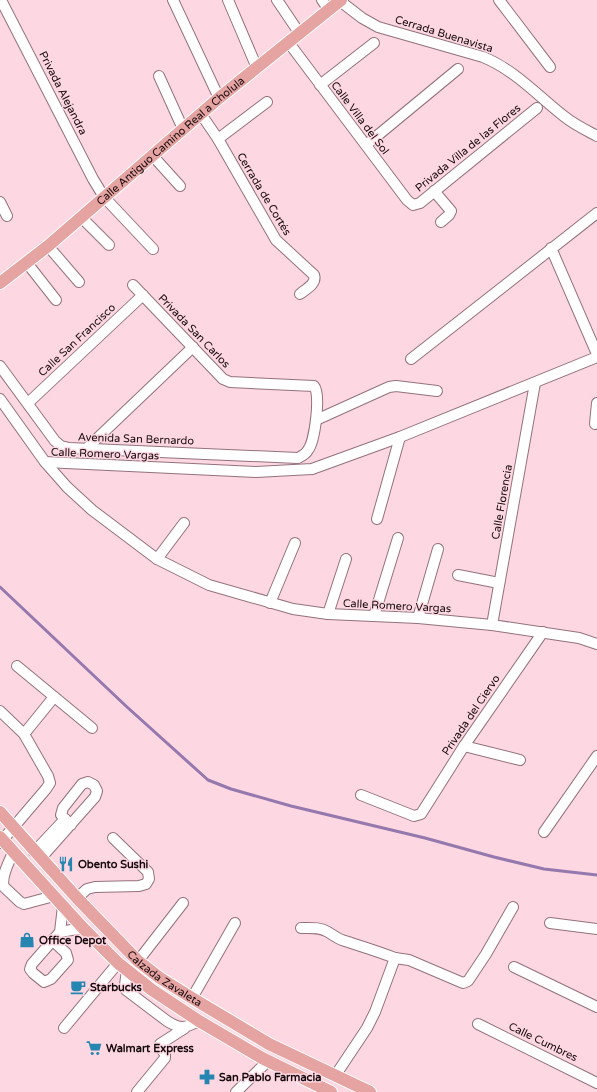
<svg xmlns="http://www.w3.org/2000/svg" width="597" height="1092" font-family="'Varela Round',sans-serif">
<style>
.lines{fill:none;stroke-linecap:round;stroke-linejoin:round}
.stream{stroke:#9478ae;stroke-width:3}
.minor-casing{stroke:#93727c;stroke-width:12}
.major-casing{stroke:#fff;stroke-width:14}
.minor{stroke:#fff;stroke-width:10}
.major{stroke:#e5a3a1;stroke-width:12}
.labels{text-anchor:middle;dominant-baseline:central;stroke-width:3;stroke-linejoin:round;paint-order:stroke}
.street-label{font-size:11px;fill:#15090d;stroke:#fdd7e2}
.poi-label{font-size:11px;font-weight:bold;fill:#15090d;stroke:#fdd7e2;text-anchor:start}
</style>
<rect width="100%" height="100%" fill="#fdd7e2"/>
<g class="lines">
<path class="stream" d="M0,587L127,707L208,780L231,789L291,806L425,838L494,857L544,869L597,875"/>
<defs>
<g id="minor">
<path d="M1,0L93,179L104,197L153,249"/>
<path d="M173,0L219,98"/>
<path d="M228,0L257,68"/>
<path d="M277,0L300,34"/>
<path d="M322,0L329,10"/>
<path d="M499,0L550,67"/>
<path d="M340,1L362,18L378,27L483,57C515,70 538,96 565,117C575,125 586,130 597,136"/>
<path d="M289,43L407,200L413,205L420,203L537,108"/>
<path d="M159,76L183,129"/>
<path d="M320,85L374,43"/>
<path d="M201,114L218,139L276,240L314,275C317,284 306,289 300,294"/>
<path d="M218,139L267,102"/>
<path d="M366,145L458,69"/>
<path d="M152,155L180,186"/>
<path d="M434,191L451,211L449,215L441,222"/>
<path d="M0,202L7,216"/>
<path d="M81,217L109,245"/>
<path d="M48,246L79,282"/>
<path d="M551,248L597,354"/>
<path d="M27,263L56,300"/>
<path d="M411,359L597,213"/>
<path d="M0,366L55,441L61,446L69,448L298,458C302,456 306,454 308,450C315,441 321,394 314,386L230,382L223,379L133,285"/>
<path d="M0,399L45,462L67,487L92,510L157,559L209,585L293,609L328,614L418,618L492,625L579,638L597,644"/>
<path d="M28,403L143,295"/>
<path d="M316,420L389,387L396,386L437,391"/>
<path d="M595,424L597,403"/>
<path d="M86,449L193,347"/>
<path d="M45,462L256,472L312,469L400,437L597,357"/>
<path d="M377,519L400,437"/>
<path d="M157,559L184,523"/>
<path d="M458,575L499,583"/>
<path d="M270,603L295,543"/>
<path d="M328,614L346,559"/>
<path d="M374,616L398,538"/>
<path d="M418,618L438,549"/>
<path d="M492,625L535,383"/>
<path d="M17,666L92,728"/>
<path d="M0,711L24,734L48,776L50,783L46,789L0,843"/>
<path d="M24,734L54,697"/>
<path d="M464,746L520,760"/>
<path d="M361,795L414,816L421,814L464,746L543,632"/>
<path d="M544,832L597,756"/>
<path d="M13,852C10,861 0,877 4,887L20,902L24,904L54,896"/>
<path d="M34,852L65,819"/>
<path d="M41,858L95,797L97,791L94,785L88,782L82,784L63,808L61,815L71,825"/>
<path d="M77,898L87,889L95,887L139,886L146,884L149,879L148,872L113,838"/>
<path d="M550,923L597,929"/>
<path d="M301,928C311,928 320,927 328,932C333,935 337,938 342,940C360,946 377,951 395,958L375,1012L367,1028L335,1076"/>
<path d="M60,932L83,928"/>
<path d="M52,940L66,953L68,960L51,979L44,982L33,973L30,969L32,964L60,932L63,906"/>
<path d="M395,958L409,960L463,983L468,981L486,954L513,907"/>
<path d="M138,961L183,903"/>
<path d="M514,967L597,1007"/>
<path d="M127,970L125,985L126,990L167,1021C181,1030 185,1028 199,1021"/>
<path d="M192,998L235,923"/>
<path d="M478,1024L597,1083"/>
<path d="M64,1028L118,963"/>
<path d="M137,1092L165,1058V1054L160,1047V1044L185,1028"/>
<path d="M236,1092L268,1061"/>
</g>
<g id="major">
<path id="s1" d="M0,283L48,246L219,98L341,0"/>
<path id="s2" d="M0,812L77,898L138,961L160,978L192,998L269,1044L370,1092"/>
<path d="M0,837L83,928L118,963L152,990L199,1021L262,1058L331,1092"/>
</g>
</defs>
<use href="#minor" class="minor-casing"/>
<use href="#major" class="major-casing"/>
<use href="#minor" class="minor"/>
<use href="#major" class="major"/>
</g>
<defs>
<symbol id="restaurant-bare" viewBox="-9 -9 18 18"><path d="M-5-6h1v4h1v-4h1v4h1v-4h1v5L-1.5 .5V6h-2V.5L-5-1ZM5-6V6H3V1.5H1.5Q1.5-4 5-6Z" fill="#2586b1" stroke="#fdd7e2" stroke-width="2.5" paint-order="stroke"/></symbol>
<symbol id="shop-bare" viewBox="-9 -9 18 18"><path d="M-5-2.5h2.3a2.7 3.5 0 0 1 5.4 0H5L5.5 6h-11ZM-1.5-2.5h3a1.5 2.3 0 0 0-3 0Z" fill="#2586b1" stroke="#fdd7e2" stroke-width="2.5" paint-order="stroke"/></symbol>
<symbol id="cafe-bare" viewBox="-9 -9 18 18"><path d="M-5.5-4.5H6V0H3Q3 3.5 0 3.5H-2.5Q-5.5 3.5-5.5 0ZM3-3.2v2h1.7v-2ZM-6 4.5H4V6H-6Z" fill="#2586b1" stroke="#fdd7e2" stroke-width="2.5" paint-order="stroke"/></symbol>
<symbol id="supermarket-bare" viewBox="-9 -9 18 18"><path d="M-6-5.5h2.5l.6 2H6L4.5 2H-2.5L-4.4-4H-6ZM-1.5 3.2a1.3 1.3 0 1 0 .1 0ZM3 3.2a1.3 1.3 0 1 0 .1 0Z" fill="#2586b1" stroke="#fdd7e2" stroke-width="2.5" paint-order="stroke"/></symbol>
<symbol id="pharmacy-bare" viewBox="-9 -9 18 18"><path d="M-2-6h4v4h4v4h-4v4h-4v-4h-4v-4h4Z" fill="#2586b1" stroke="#fdd7e2" stroke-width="2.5" paint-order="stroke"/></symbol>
</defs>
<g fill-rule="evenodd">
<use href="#restaurant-bare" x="55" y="853" width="22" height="22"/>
<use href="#shop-bare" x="16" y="929" width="22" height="22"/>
<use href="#cafe-bare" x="67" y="976" width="22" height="22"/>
<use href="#supermarket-bare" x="83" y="1037" width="22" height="22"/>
<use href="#pharmacy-bare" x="196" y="1066" width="22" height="22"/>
</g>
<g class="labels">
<g class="street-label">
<text transform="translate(444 34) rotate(17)">Cerrada Buenavista</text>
<text transform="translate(63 93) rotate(63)">Privada Alejandra</text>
<text transform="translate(360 118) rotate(53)">Calle Villa del Sol</text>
<text stroke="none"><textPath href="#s1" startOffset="222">Calle Antiguo Camino Real a Cholula</textPath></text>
<text transform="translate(468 148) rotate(-39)">Privada Villa de las Flores</text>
<text transform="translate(264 194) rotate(59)">Cerrada de Cortés</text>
<text transform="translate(194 331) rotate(46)">Privada San Carlos</text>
<text transform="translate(77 340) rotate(-43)">Calle San Francisco</text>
<text transform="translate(136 439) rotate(2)">Avenida San Bernardo</text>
<text transform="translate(105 454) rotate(2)">Calle Romero Vargas</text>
<text transform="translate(502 502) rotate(-80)">Calle Florencia</text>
<text transform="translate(397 606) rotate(3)">Calle Romero Vargas</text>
<text transform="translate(471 715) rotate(-56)">Privada del Ciervo</text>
<text stroke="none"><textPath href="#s2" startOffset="235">Calzada Zavaleta</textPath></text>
<text transform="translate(543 1042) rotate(26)">Calle Cumbres</text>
</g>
<g class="poi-label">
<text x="78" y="864">Obento Sushi</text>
<text x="39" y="940">Office Depot</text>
<text x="90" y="987">Starbucks</text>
<text x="106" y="1048">Walmart Express</text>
<text x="219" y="1077">San Pablo Farmacia</text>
</g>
</g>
</svg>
